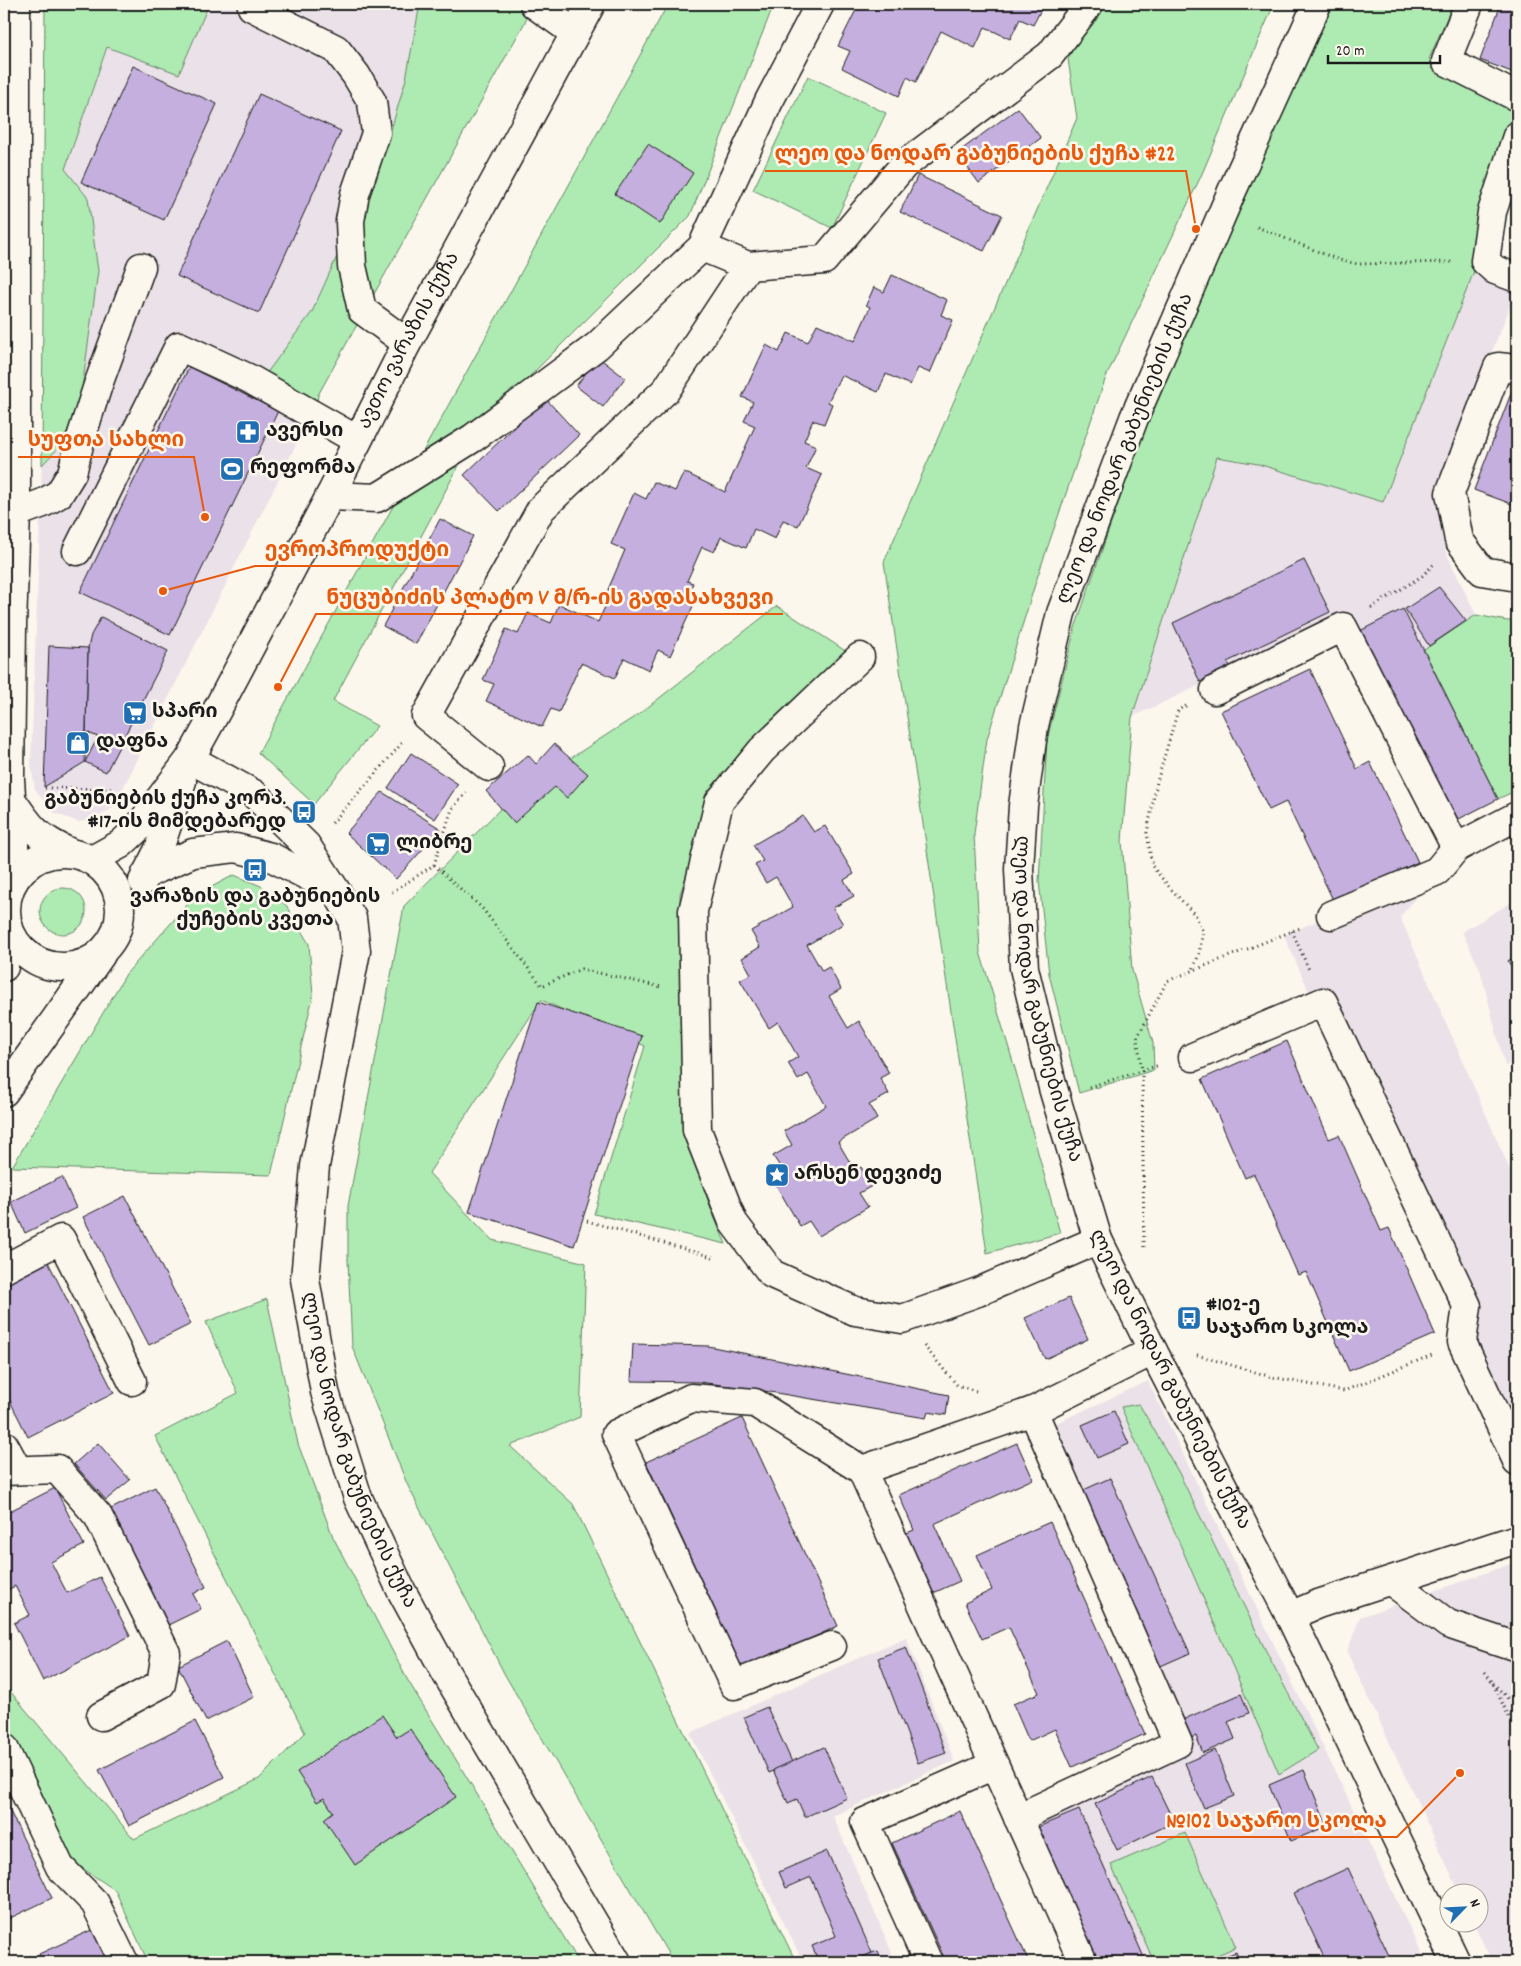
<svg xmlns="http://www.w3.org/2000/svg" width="1521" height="1966" font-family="Dekko,'Noto Sans Georgian',sans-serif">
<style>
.built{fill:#ebe1e8}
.green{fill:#aeebb2;stroke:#658467}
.building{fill:#c5afdf;stroke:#1c1c1c}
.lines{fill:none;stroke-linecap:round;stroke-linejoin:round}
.minor-casing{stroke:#1c1c1c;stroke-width:31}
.path{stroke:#1c1c1c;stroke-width:3;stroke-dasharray:1 4;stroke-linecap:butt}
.minor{stroke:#fbf7ec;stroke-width:28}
.labels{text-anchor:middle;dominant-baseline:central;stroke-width:5;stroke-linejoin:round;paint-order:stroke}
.street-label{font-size:20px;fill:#1c1c1c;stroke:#fbf7ec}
.poi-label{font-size:20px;font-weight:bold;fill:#1c1c1c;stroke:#fbf7ec;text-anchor:start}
.leader{fill:none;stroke:#e8590c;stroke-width:2}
.callout-dot{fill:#e8590c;stroke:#fbf7ec;stroke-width:2}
.callout-label{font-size:21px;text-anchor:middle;font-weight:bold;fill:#e8590c;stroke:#fbf7ec;stroke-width:5;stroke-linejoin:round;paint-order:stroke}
</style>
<rect width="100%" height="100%" fill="#fbf7ec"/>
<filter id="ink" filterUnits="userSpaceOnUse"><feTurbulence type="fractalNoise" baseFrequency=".02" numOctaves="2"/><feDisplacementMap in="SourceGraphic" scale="10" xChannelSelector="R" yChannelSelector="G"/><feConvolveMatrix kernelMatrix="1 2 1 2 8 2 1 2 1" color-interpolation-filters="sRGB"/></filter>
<g filter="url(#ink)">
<g class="built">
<path d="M209,4H420L406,79L376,181L360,205L312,312L266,374L317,403L113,808L94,819L78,822L53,812L35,789L31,764L42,465L67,439L88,198L65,169L108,46L179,74Z"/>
<path d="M1484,246L1517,290L1494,346L1437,501L1445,550L1476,615L1424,650L1498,799L1451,823L1347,617L1132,717L1217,457L1258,464Z"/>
<path d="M1437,871L1400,917L1517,1186V1425L1315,1005L1284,935Z"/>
<path d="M1517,899V1060L1505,1066L1480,969L1462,932Z"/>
<path d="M1148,1381L1426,1962H1096L1034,1821L1174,1758L1030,1435Z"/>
<path d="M1517,1562V1962H1492L1474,1924H1478V1894L1460,1893L1347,1652L1360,1617Z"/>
<path d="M906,1637L954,1761L833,1816L896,1962H803L690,1733Z"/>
</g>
<g class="green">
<path d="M45,4H209L179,74L107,47L65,169L88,198L98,271L81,396L67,439L42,465Z"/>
<path d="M420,4H535L318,395L317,403L266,374L312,312L360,205L376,181L406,79Z"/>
<path d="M668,4H774L690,216L480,426L333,701L377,726L314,804L258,753Z"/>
<path d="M1095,4H1274L1201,176L1106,377L1037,578L987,739L974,834L980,952L1016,1072L1060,1233L987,1253L884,562L1077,118L1068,59Z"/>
<path d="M1326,4H1453L1429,59L1517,98V136L1484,246L1383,502L1258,464L1217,457L1132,717L1122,841L1132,970L1153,1043L1154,1070L1079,1093L1049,974L1039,881L1047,740L1075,628L1145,425L1244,200Z"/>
<path d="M808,76L886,113L832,228L753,190Z"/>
<path d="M777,606L847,652L714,796L680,894L685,1131L712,1212L726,1244L594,1214L645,1046L541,1000L429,1173L492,1240L586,1263L580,1417L510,1446L573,1504L796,1962H673L505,1675L407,1484L352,1346L348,1260V1206L404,906L515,794L639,714Z"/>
<path d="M1476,615L1507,621L1517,620V790L1498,799L1424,650Z"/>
<path d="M234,875L261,886L286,905L309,944L313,996L271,1175L12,1167L126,974L195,896Z"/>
<circle cx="63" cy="911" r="23"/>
<path d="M267,1299L298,1444L333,1537L407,1679L579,1962H148L115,1890L70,1860L12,1736L4,1734V1684L134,1839L259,1779L305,1733L155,1436L238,1393L206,1322Z"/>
<path d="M1139,1404L1179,1473L1267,1653L1318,1750L1279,1774L1121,1407Z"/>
<path d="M1185,1833L1236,1947L1201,1962H1154L1111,1865Z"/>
</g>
<g class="building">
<path d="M859,4H1044L1033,25L1020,19L1010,39L985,27L975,48L941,31L916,82L907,77L899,96L842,68L850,51L838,46Z"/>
<path d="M1501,4H1517V74L1480,60Z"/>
<path d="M133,66L217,104L164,220L81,182Z"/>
<path d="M259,94L341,131L259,313L177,276Z"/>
<path d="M1018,108L1041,138L979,183L957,153Z"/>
<path d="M648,144L693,173L660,224L615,194Z"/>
<path d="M918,175L1002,215L984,251L900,212Z"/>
<path d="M892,275L947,300L941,315L953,320L930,373L918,368L910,385L886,374L878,392L841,375L828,402L832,404L824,424L813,420L804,441L816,446L806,468L822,475L798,526L783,520L775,539L754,529L746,548L721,537L714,552L702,547L687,581L693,583L685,602L693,606L670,656L658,650L649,670L624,658L615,678L581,663L559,712L551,709L542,727L486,701L494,684L483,680L506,629L518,634L528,613L551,623L559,604L598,622L611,594L607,592L625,550L611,544L634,493L646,499L654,482L675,491L684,472L725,492L755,426L744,421L753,402L742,397L766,345L779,352L788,333L808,342L817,324L855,341L870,307L866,305L874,287L884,292Z"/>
<path d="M598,357L625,378L603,407L576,386Z"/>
<path d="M189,367L278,411L170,635L80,592Z"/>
<path d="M1515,383L1517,384V506L1474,490Z"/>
<path d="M545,398L579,435L499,511L464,475Z"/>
<path d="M440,519L473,536L416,644L383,626Z"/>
<path d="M1304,560L1330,612L1227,662L1231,667L1200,682L1173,623Z"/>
<path d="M1439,587L1466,621L1429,646L1405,609Z"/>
<path d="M1403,609L1498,799L1451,823L1356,633Z"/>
<path d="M101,617L168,651L106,772L85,762L98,737L86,732L88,648L91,635Z"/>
<path d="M49,646L88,648L85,762L44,787Z"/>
<path d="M1310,669L1357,769L1370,762L1418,862L1334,902L1286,802L1269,810L1221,711Z"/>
<path d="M554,744L588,774L567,798L555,787L514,823L486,791L528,755L536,764Z"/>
<path d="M411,753L458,784L435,819L388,788Z"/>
<path d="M382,792L441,829L396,879L346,833Z"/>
<path d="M803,816L814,832L825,826L854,874L844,880L854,896L833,908L843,924L807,945L822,971L829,967L841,989L829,996L848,1028L859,1021L889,1073L880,1078L889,1094L869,1105L877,1119L838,1142L855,1171L861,1167L872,1186L859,1193L868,1207L819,1236L809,1221L800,1226L772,1178L783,1171L773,1156L792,1145L784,1131L826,1106L808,1074L798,1080L788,1063L798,1057L778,1022L769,1028L740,980L751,974L742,958L760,947L751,931L793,907L776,877L766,883L755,865L763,861L753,845Z"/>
<path d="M1517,955V976L1508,961Z"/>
<path d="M538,1002L642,1036L574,1246L469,1212Z"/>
<path d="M1287,1041L1329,1139L1339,1135L1381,1231L1389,1228L1435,1334L1349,1371L1306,1272L1298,1275L1254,1174L1245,1178L1202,1079Z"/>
<path d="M62,1177L76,1208L25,1233L11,1202Z"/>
<path d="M125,1196L191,1324L149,1345L83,1217Z"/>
<path d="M48,1262L114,1393L28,1437L4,1389V1285Z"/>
<path d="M1069,1298L1088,1339L1045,1359L1025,1318Z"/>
<path d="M633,1344L708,1346L949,1395L946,1415L928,1412L926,1418L752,1389L699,1382L631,1381Z"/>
<path d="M1114,1411L1129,1444L1097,1458L1082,1425Z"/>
<path d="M742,1418L838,1626L743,1670L646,1462Z"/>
<path d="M98,1443L130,1480L106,1500L74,1464Z"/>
<path d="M1017,1443L1033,1479L934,1524L960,1581L929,1595L902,1535L914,1530L899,1495Z"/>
<path d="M1110,1478L1190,1653L1156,1668L1077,1493Z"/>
<path d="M155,1487L206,1587L193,1594L201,1609L166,1626L107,1511Z"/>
<path d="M55,1488L84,1545L51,1562L67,1593L100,1577L130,1636L43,1681L14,1623L30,1615L15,1586L4,1592V1514Z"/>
<path d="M1050,1522L1145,1734L1072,1767L1055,1729L1029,1741L1013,1704L1039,1693L1009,1627L982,1639L965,1603L992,1590L977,1555Z"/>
<path d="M227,1641L254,1697L206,1721L178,1666Z"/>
<path d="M906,1647L946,1753L918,1763L878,1658Z"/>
<path d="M1241,1694L1249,1713L1228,1722L1235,1739L1203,1753L1196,1736L1188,1739L1180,1721Z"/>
<path d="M767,1707L792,1762L769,1773L744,1717Z"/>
<path d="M382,1715L397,1737L410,1729L456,1797L355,1865L324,1819L333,1812L324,1798L317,1802L297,1772Z"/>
<path d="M195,1721L224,1777L129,1826L99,1770Z"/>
<path d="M824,1747L847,1798L805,1817L797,1799L788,1803L773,1770Z"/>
<path d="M1215,1750L1234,1796L1204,1808L1185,1763Z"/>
<path d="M1304,1770L1327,1826L1291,1841L1269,1785Z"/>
<path d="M1152,1777L1174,1822L1117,1850L1095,1804Z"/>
<path d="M4,1799L52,1898L4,1921Z"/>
<path d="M1079,1810L1146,1962H1097L1038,1827Z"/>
<path d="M960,1811L1029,1962H946L892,1843Z"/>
<path d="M827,1851L872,1953L851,1962H819L812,1946L836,1936L811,1877L786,1888L779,1872Z"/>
<path d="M1348,1868L1392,1962H1326L1294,1893Z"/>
<path d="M98,1927L115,1962H43L39,1954Z"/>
<path d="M877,1951L882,1962H851L872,1953Z"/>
<path d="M1236,1952L1240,1962H1210Z"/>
</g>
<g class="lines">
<defs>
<g id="minor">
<path d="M534,4L575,33"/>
<path id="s1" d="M1317,4L1232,191L1134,418L1061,613L1034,726L1023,806L1019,869L1024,968L1053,1088L1098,1240L1153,1351L1290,1616L1456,1962"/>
<path d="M1469,4L1446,61L1517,97"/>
<path d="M252,7L336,49L356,75L372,102L376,133L355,194L350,221L352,266L362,310L407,343"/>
<path d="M1517,136L1492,212L1485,261L1495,270L1517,278"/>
<path d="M702,247L748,266L824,260L904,165L1050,55L1089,4"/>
<path d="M1517,369L1498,367L1450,493L1459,540L1482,571L1517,577"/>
<path d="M330,496L377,498L473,438L597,346L702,247L769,101L820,4"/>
<path d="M16,513L43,503L59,494L72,473L80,441L98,385L141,267"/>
<path d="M77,551L179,346L248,378L357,440"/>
<path d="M860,657L762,750L719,802L693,911L697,1130L733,1222L772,1274L855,1311L902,1319L978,1292L1098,1240"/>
<path d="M1215,690L1343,627L1456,848"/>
<path id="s2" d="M190,759L254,794L306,845L336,891L352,918L356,951L315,1166L305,1279L325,1392L358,1498L401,1590L446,1673L617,1962"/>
<path d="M489,767L426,716L541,509L666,390L748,266"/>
<path d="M11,799C31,829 38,838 71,853"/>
<circle cx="63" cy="910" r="57"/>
<path id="s3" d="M92,860L121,844L137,829L190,759L217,710L330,496L407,343L591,4"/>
<path d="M146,874L193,853L236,848L271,857L335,890"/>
<path d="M16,877L10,779L12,626L16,513V4"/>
<path d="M143,881L159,849L182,781"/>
<path d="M1331,915L1437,871L1456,848L1517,816"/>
<path d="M4,967L7,925"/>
<path d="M1193,1057L1323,1002L1467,1306L1462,1342L1517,1461"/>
<path d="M4,1092L101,955"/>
<path d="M4,1269L61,1239L132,1381"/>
<path d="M4,1445L17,1469"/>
<path d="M862,1470L1083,1962"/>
<path d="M4,1471L57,1469L98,1516L166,1653L161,1684L101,1716"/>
<path d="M1391,1581L1448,1624L1517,1647"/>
<path d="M1290,1616L1318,1604L1517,1539"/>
<path d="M832,1646L734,1685L616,1434L691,1398L755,1403L862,1470L1033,1411L1153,1351"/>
<path d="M4,1748L60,1867L95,1903L124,1962"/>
<path d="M1018,1818L1178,1743L1033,1411"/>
<path d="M928,1962L865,1822L994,1765"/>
</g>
</defs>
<use href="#minor" class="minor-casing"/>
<g class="path">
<path d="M1257,227L1339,260L1358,264L1452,262"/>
<path d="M1371,608L1422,576L1435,563"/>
<path d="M1186,706L1178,710L1157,782L1147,833L1152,866L1170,888L1196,916L1203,932L1199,954L1193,970"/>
<path d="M45,788L114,789"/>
<path d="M332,823L404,741"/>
<path d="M434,865L452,809L467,792"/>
<path d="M392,892L434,865L482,908L542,986L581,969L661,987"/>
<path d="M1292,931L1310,972"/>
<path d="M1089,1087L1160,1065"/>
<path d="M587,1221L716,1258"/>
<path d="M1144,1247L1142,1070L1137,1038L1167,981L1300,928"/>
<path d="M924,1346L957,1385L979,1392"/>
<path d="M1197,1355L1272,1377L1344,1391L1432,1355"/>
<path d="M1485,1672L1491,1680L1517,1733"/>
<path d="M1493,1683L1517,1708"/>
</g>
<use href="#minor" class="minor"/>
</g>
</g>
<defs>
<symbol id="pharmacy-square" viewBox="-11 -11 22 22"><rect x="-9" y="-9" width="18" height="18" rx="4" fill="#1f6fb2" stroke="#fbf7ec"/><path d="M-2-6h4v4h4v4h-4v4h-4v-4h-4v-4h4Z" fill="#fff"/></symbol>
<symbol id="stadium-square" viewBox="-11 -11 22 22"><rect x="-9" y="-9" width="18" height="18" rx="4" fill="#1f6fb2" stroke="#fbf7ec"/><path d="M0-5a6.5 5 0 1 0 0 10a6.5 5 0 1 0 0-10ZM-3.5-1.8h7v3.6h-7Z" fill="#fff"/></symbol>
<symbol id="supermarket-square" viewBox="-11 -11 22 22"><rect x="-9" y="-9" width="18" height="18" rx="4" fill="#1f6fb2" stroke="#fbf7ec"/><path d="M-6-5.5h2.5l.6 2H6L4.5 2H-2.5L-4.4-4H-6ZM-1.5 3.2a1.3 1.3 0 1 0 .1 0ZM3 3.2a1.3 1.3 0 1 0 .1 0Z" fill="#fff"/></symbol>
<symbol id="shop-square" viewBox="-11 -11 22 22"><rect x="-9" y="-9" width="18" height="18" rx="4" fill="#1f6fb2" stroke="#fbf7ec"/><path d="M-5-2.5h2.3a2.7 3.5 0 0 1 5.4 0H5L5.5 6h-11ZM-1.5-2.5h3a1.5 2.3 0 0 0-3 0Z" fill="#fff"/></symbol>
<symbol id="bus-square" viewBox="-11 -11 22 22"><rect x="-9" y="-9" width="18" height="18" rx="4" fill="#1f6fb2" stroke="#fbf7ec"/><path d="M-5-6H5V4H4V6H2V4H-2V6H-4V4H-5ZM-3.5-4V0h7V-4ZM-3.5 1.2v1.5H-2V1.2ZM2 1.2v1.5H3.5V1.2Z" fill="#fff"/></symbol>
<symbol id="sight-square" viewBox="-11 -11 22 22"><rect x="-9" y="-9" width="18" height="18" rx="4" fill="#1f6fb2" stroke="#fbf7ec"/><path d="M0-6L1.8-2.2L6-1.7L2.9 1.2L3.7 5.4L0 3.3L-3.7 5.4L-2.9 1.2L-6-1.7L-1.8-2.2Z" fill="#fff"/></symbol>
</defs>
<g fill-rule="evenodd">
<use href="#pharmacy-square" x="234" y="418" width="28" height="28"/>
<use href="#stadium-square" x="218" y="455" width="28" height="28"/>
<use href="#supermarket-square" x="121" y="699" width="28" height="28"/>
<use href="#shop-square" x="64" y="729" width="28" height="28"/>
<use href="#bus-square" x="290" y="798" width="28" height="28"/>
<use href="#supermarket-square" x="364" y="830" width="28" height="28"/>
<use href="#bus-square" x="241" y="856" width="28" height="28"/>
<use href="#sight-square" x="763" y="1161" width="28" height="28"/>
<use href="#bus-square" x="1175" y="1304" width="28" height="28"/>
</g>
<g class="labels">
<g class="street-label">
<text stroke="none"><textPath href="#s3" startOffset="615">ავთო ვარაზის ქუჩა</textPath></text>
<text transform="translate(1126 449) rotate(-68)">ლეო და ნოდარ გაბუნიების ქუჩა</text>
<text stroke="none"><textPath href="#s1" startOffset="1054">ლეო და ნოდარ გაბუნიების ქუჩა</textPath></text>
<text stroke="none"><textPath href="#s1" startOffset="1459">ლეო და ნოდარ გაბუნიების ქუჩა</textPath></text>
<text stroke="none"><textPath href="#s2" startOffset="778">ლეო და ნოდარ გაბუნიების ქუჩა</textPath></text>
</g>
<g class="poi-label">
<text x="266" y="432">ავერსი</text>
<text x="250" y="469">რეფორმა</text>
<text x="152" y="713">სპარი</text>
<text x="96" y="743">დაფნა</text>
<text x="286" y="800" text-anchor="end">გაბუნიების ქუჩა კორპ.<tspan x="286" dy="23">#17-ის მიმდებარედ</tspan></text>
<text x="396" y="844">ლიბრე</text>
<text x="255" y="898" text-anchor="middle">ვარაზის და გაბუნიების<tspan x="255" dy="23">ქუჩების კვეთა</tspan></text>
<text x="794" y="1175">არსენ დევიძე</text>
<text x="1206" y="1306">#102-ე<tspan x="1206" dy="23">საჯარო სკოლა</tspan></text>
</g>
</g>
<path class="leader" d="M1196 229L1186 171H765M205 517L194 457H18M163 591L255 566H459M278 687L316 614H783M1460 1773L1397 1837H1156"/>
<g class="callout-dot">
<circle cx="1196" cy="229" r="5"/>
<circle cx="205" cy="517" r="5"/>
<circle cx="163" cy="591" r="5"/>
<circle cx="278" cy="687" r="5"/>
<circle cx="1460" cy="1773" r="5"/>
</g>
<g class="callout-label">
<text x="975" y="160">ლეო და ნოდარ გაბუნიების ქუჩა #22</text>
<text x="106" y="446">სუფთა სახლი</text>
<text x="357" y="556">ევროპროდუქტი</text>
<text x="550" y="604">ნუცუბიძის პლატო V მ/რ-ის გადასახვევი</text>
<text x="1276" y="1827">№102 საჯარო სკოლა</text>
</g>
<rect width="1521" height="1966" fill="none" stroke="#fbf7ec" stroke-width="20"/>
<rect x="10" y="10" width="1501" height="1946" fill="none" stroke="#1c1c1c" stroke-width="2" filter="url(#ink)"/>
<g transform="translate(1464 1908) rotate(66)"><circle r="24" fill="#fbf7ec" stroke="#a29f99"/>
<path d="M0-4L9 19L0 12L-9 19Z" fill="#1f6fb2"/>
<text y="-8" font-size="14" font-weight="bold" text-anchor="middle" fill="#1c1c1c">N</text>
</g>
<path d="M1328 55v8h112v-8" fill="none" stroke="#1c1c1c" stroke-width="2.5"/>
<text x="1336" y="55" font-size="15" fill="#1c1c1c" stroke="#fbf7ec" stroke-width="4" paint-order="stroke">20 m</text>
</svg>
